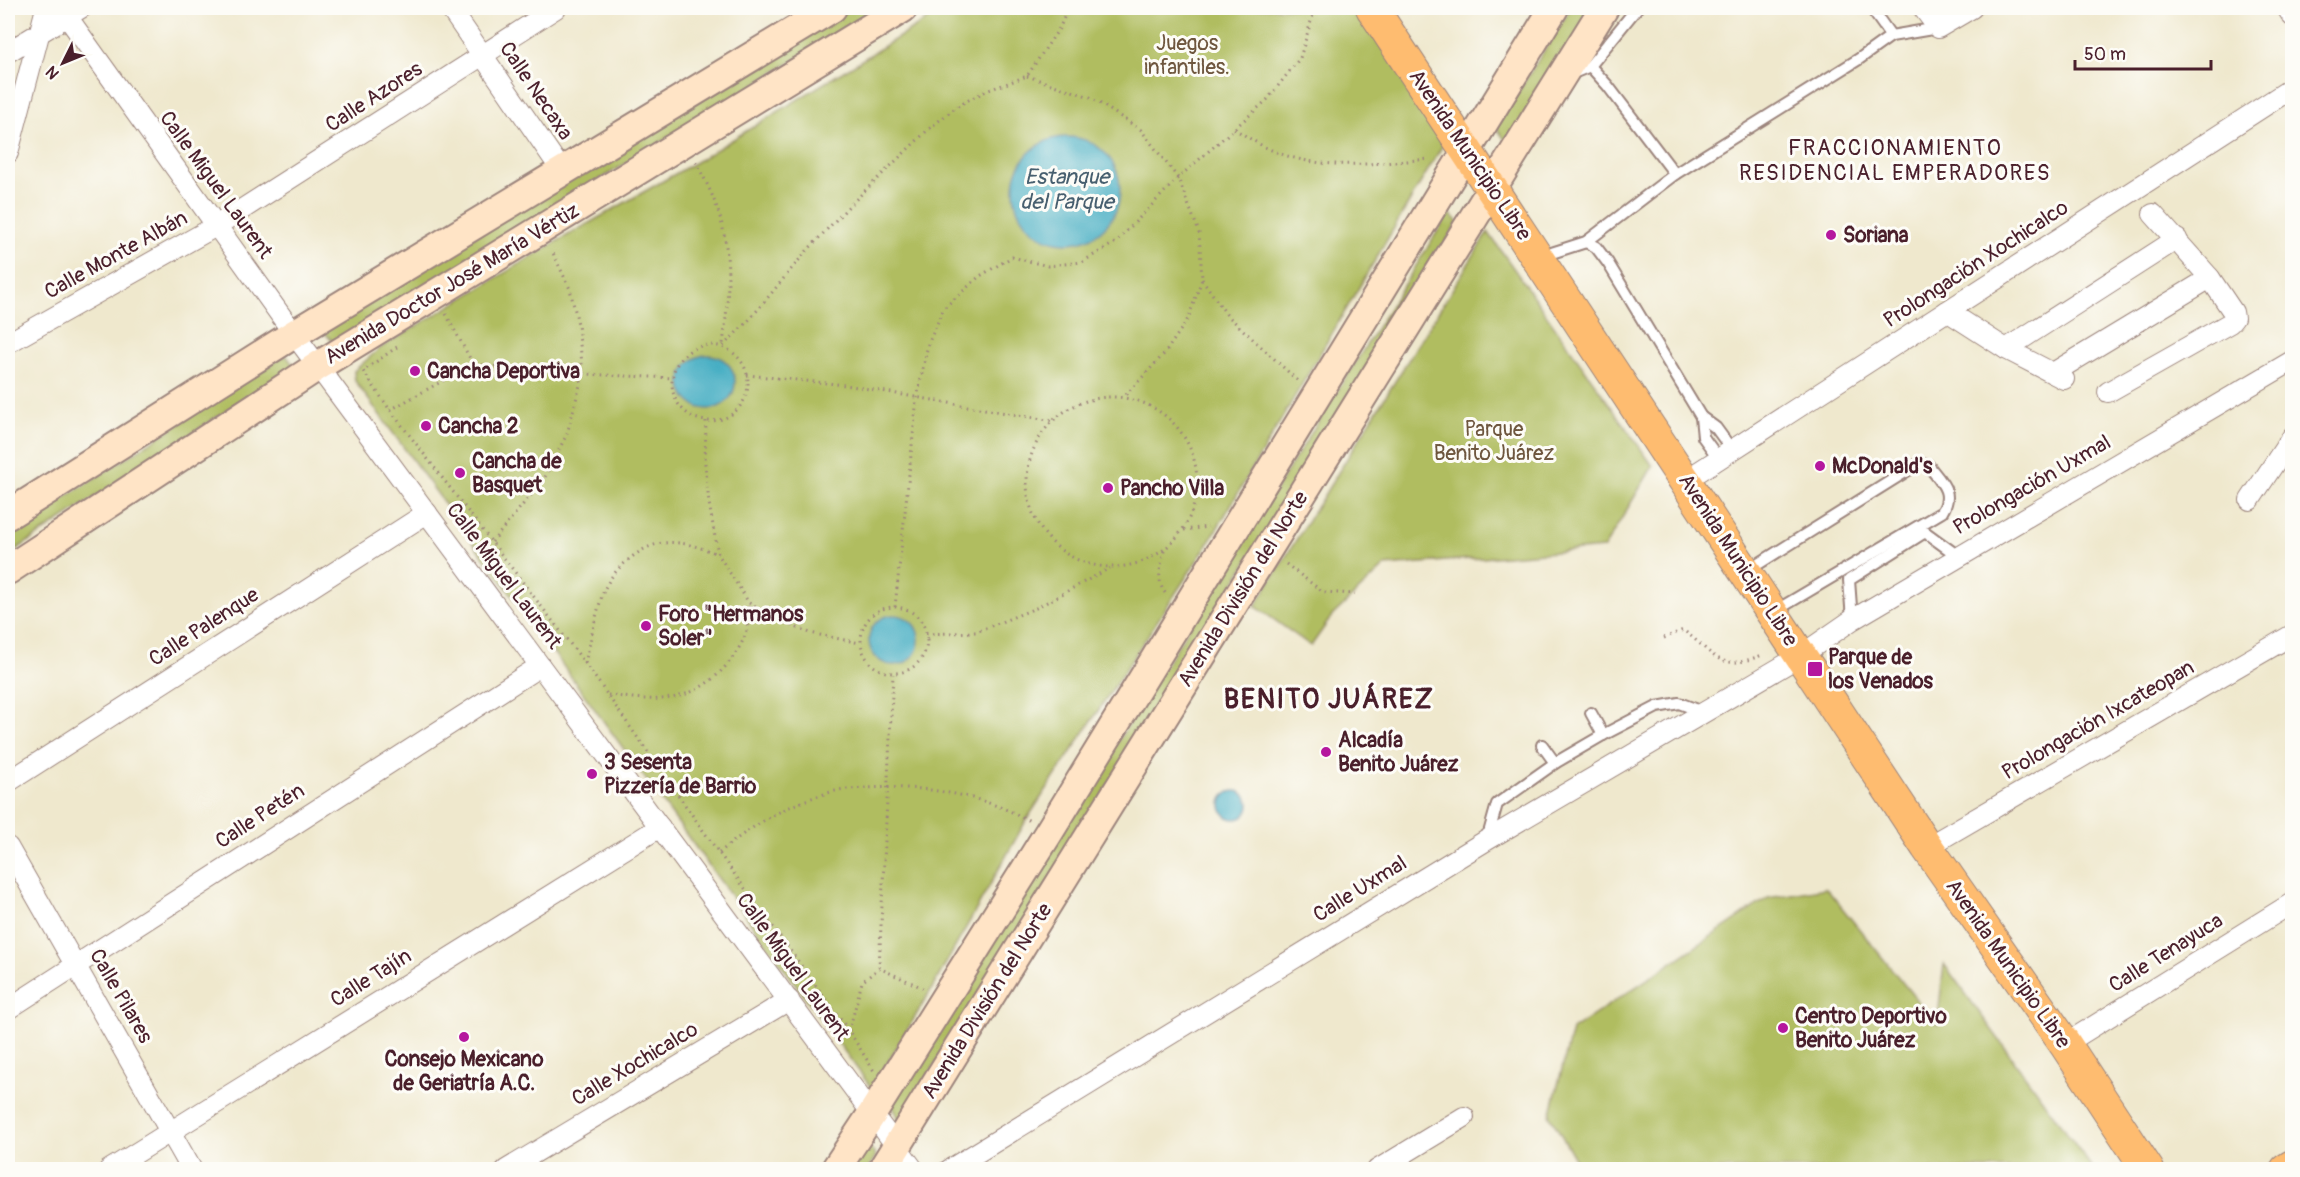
<svg xmlns="http://www.w3.org/2000/svg" width="2300" height="1177" font-family="Pangolin,sans-serif">
<style>
.green{fill:#b0bd60;stroke:#7d6e46;stroke-width:1.5}
.water{fill:#44adc3;stroke:#476677;stroke-width:1.5}
.lines{fill:none;stroke-linecap:round;stroke-linejoin:round}
.lane-casing{stroke:#9c847c;stroke-width:14}
.street-casing{stroke:#9c847c;stroke-width:22}
.secondary-casing{stroke:#9c847c;stroke-width:32}
.primary-casing{stroke:#9c847c;stroke-width:34}
.path{stroke:#9c847c;stroke-width:3;stroke-dasharray:1.5 4.5;stroke-linecap:butt}
.lane{stroke:#fff;stroke-width:10}
.street{stroke:#fff;stroke-width:20}
.secondary{stroke:#ffe4c6;stroke-width:28}
.primary{stroke:#febc70;stroke-width:32}
.poi-dot{fill:#b5179e;stroke:#fdfcf7;stroke-width:2}
.labels{text-anchor:middle;dominant-baseline:central;stroke-width:6;stroke-linejoin:round;paint-order:stroke}
.park-label{font-size:21px;fill:#6e563e;stroke:#fdfcf7}
.street-label{font-size:21px;fill:#4a1f2b;stroke:#fdfcf7}
.poi-label{font-size:21px;font-weight:bold;fill:#4a1f2b;stroke:#fdfcf7;text-anchor:start}
.neighbourhood-label{font-size:22px;letter-spacing:1.5px;fill:#4a1f2b;stroke:#fdfcf7}
.water-label{font-size:22px;font-style:italic;fill:#475f6f;stroke:#fdfcf7}
.district-label{font-size:27px;font-weight:bold;letter-spacing:1.5px;fill:#4a1f2b;stroke:#fdfcf7}
</style>
<rect width="100%" height="100%" fill="#fdfcf7"/>
<filter id="ink" filterUnits="userSpaceOnUse"><feTurbulence type="fractalNoise" baseFrequency=".0167" numOctaves="2"/><feDisplacementMap in="SourceGraphic" scale="12" xChannelSelector="R" yChannelSelector="G"/><feConvolveMatrix kernelMatrix="1 2 1 2 8 2 1 2 1" color-interpolation-filters="sRGB"/></filter>
<filter id="wash" filterUnits="userSpaceOnUse"><feTurbulence type="fractalNoise" baseFrequency=".008" numOctaves="4" result="noise"/><feDisplacementMap in="SourceGraphic" scale="24" xChannelSelector="R" yChannelSelector="G"/><feGaussianBlur stdDeviation="1.35" result="paint"/><feColorMatrix in="noise" values="0 0 0 0 0 0 0 0 0 0 0 0 0 0 0 0 0 1.4 0 .05"/><feComposite in="paint" operator="in"/></filter>
<g filter="url(#wash)">
<rect width="100%" height="100%" fill="#efe8cd"/>
<g class="green">
<path d="M851,8H879L334,343L321,329Z"/>
<path d="M946,8H1355L1447,138L1208,544L1027,819L931,990L872,1089L355,381L354,371L380,348L549,246L696,162Z"/>
<path d="M1571,8H1596L1510,147L1496,127Z"/>
<path d="M1449,213L1458,222L900,1121L891,1103Z"/>
<path d="M1488,232L1653,466L1604,548L1385,566L1332,616L1311,646L1255,606Z"/>
<path d="M286,355L294,366L8,555V534Z"/>
<path d="M1826,888L1937,1025L1944,964L2093,1169H1581L1550,1116L1572,1030L1768,898Z"/>
<path d="M864,1139L876,1156L868,1169L846,1170Z"/>
</g>
<g class="water">
<circle cx="1067" cy="190" r="53"/>
<circle cx="708" cy="382" r="27"/>
<circle cx="894" cy="640" r="25"/>
<circle cx="1235" cy="805" r="14"/>
</g>
</g>
<g filter="url(#ink)">
<g class="lines">
<defs>
<g id="lane">
<path d="M1891,36L1938,28"/>
<path d="M1590,66L1608,86L1675,174L1859,59L1891,36L1871,8"/>
<path d="M1568,75L1590,66L1637,8"/>
<path d="M1586,242L1596,247L1608,263L1701,417L1703,437L1719,459"/>
<path d="M1539,257L1586,242L1675,174"/>
<path d="M1701,417L1716,428L1732,450"/>
<path d="M1747,571L1918,464L1928,465C1940,481 1955,492 1942,512L1775,611"/>
<path d="M1852,620L1849,580L1925,532L1958,556"/>
<path d="M1591,713L1603,735"/>
<path d="M1542,745L1555,763"/>
<path d="M1487,840L1497,804L1555,763L1603,735L1657,707L1679,703L1706,713"/>
</g>
<g id="street">
<path d="M61,8L294,334L914,1170"/>
<path d="M450,8L562,171"/>
<path d="M1923,8L1938,28L1972,8"/>
<path d="M2287,8L2292,16"/>
<path d="M8,52L81,8"/>
<path d="M8,153L46,8"/>
<path d="M2153,214L2210,278"/>
<path d="M1947,311L2006,349L2064,379"/>
<path d="M8,343L216,226L556,8"/>
<path d="M2006,349L2177,239"/>
<path d="M2053,373L2210,278L2233,312L2234,318L2230,323L2108,392"/>
<path d="M1686,480L2292,88"/>
<path d="M2250,500L2292,437"/>
<path d="M8,782L427,513"/>
<path d="M8,847L192,1170"/>
<path d="M1927,847L2292,635"/>
<path d="M8,1009L540,666"/>
<path d="M2065,1044L2292,903"/>
<path d="M109,1170L660,827"/>
<path d="M506,1170L789,1000"/>
<path d="M949,1170L1487,840L1800,656L1852,620L2292,361"/>
<path d="M1377,1170L1464,1117"/>
</g>
<g id="secondary">
<path d="M8,515L294,334L832,8"/>
<path d="M8,570L318,366L903,8"/>
<path d="M835,1170L872,1114L1049,832L1554,8"/>
<path d="M882,1170L1604,8"/>
</g>
<g id="primary">
<path d="M1372,8L1927,847L2065,1044L2148,1170"/>
<path d="M2286,1170L2292,1166"/>
</g>
</defs>
<use href="#lane" class="lane-casing"/>
<use href="#street" class="street-casing"/>
<use href="#secondary" class="secondary-casing"/>
<use href="#primary" class="primary-casing"/>
<g class="path">
<path d="M1027,76L1090,97L1141,130L1178,178L1199,232L1202,279L1188,319L1165,353L1123,398"/>
<path d="M1234,129C1247,136 1260,146 1274,151C1323,172 1379,163 1430,159"/>
<path d="M696,162C702,174 709,187 714,200C733,246 729,297 723,344"/>
<path d="M1202,279L1226,314L1299,382"/>
<path d="M446,314L473,364L583,374L672,378"/>
<circle cx="710" cy="383" r="38"/>
<path d="M723,346L750,319L804,254L848,207L931,127L959,105L986,91L1027,76L1060,27L1068,8"/>
<path d="M397,347L363,371L390,410L585,663L719,853L849,1031L874,1071"/>
<path d="M747,375L846,385L1053,421"/>
<circle cx="1112" cy="482" r="85"/>
<path d="M390,410L473,364"/>
<path d="M706,421L705,464L709,503L718,554L749,603L773,618L810,633L860,643"/>
<path d="M1184,530L1208,527"/>
<path d="M492,542L544,479L567,434L583,374L578,324L570,289L552,251"/>
<path d="M1164,551C1161,565 1155,583 1167,595"/>
<path d="M1286,564L1323,592L1355,594"/>
<circle cx="894" cy="640" r="33"/>
<path d="M895,607L917,398L928,344L944,308L980,276L1012,257L1048,266L1082,262L1116,242L1178,178L1267,100L1300,58L1315,8"/>
<path d="M926,634L976,632L1036,608L1110,568"/>
<path d="M1664,638L1683,630C1717,655 1717,673 1762,655"/>
<path d="M585,663C591,639 596,613 604,590C609,579 618,568 627,561C658,534 683,541 718,554"/>
<path d="M608,695C625,697 643,700 660,699C698,698 730,670 745,636C749,627 748,614 749,604"/>
<path d="M719,853C753,824 791,802 835,791C845,788 856,789 867,788C923,785 981,794 1030,821"/>
<path d="M879,968L893,674"/>
<path d="M849,1031L862,982L879,968L923,988"/>
</g>
<use href="#lane" class="lane"/>
<use href="#street" class="street"/>
<use href="#secondary" class="secondary"/>
<use href="#primary" class="primary"/>
</g>
</g>
<g class="poi-dot">
<circle cx="1831" cy="235" r="6"/>
<circle cx="415" cy="371" r="6"/>
<circle cx="426" cy="426" r="6"/>
<circle cx="1820" cy="466" r="6"/>
<circle cx="460" cy="473" r="6"/>
<circle cx="1108" cy="488" r="6"/>
<circle cx="646" cy="626" r="6"/>
<rect x="1807" y="661" width="16" height="16" rx="3"/>
<circle cx="1326" cy="752" r="6"/>
<circle cx="592" cy="774" r="6"/>
<circle cx="1783" cy="1028" r="6"/>
<circle cx="464" cy="1037" r="6"/>
</g>
<g class="labels">
<g class="park-label">
<text x="1187" y="43">Juegos<tspan x="1187" dy="24">infantiles.</tspan></text>
<text x="1494" y="429">Parque<tspan x="1494" dy="24">Benito Juárez</tspan></text>
</g>
<g class="street-label">
<text transform="translate(536 91) rotate(56)">Calle Necaxa</text>
<text transform="translate(374 97) rotate(-33)">Calle Azores</text>
<text transform="translate(1470 155) rotate(56)">Avenida Municipio Libre</text>
<text transform="translate(216 185) rotate(54)">Calle Miguel Laurent</text>
<text transform="translate(116 255) rotate(-29)">Calle Monte Albán</text>
<text transform="translate(1976 264) rotate(-33)">Prolongación Xochicalco</text>
<text transform="translate(452 284) rotate(-31)">Avenida Doctor José María Vértiz</text>
<text transform="translate(2032 485) rotate(-30)">Prolongación Uxmal</text>
<text transform="translate(1738 560) rotate(57)">Avenida Municipio Libre</text>
<text transform="translate(504 576) rotate(53)">Calle Miguel Laurent</text>
<text transform="translate(1243 589) rotate(-58)">Avenida División del Norte</text>
<text transform="translate(204 627) rotate(-33)">Calle Palenque</text>
<text transform="translate(2098 720) rotate(-30)">Prolongación Ixcateopan</text>
<text transform="translate(260 816) rotate(-33)">Calle Petén</text>
<text transform="translate(1360 889) rotate(-32)">Calle Uxmal</text>
<text transform="translate(2166 953) rotate(-32)">Calle Tenayuca</text>
<text transform="translate(2008 964) rotate(55)">Avenida Municipio Libre</text>
<text transform="translate(793 967) rotate(54)">Calle Miguel Laurent</text>
<text transform="translate(371 978) rotate(-32)">Calle Tajín</text>
<text transform="translate(121 996) rotate(60)">Calle Pilares</text>
<text transform="translate(987 1001) rotate(-58)">Avenida División del Norte</text>
<text transform="translate(635 1064) rotate(-31)">Calle Xochicalco</text>
</g>
<g class="poi-label">
<text x="1843" y="235">Soriana</text>
<text x="427" y="371">Cancha Deportiva</text>
<text x="438" y="426">Cancha 2</text>
<text x="472" y="461">Cancha de<tspan x="472" dy="24">Basquet</tspan></text>
<text x="1832" y="466">McDonald's</text>
<text x="1120" y="488">Pancho Villa</text>
<text x="658" y="614">Foro "Hermanos<tspan x="658" dy="24">Soler"</tspan></text>
<text x="1828" y="657">Parque de<tspan x="1828" dy="24">los Venados</tspan></text>
<text x="1338" y="740">Alcadía<tspan x="1338" dy="24">Benito Juárez</tspan></text>
<text x="604" y="762">3 Sesenta<tspan x="604" dy="24">Pizzería de Barrio</tspan></text>
<text x="1795" y="1016">Centro Deportivo<tspan x="1795" dy="24">Benito Juárez</tspan></text>
<text x="464" y="1059" text-anchor="middle">Consejo Mexicano<tspan x="464" dy="24">de Geriatría A.C.</tspan></text>
</g>
<g class="neighbourhood-label">
<text x="1895" y="148">FRACCIONAMIENTO<tspan x="1895" dy="25">RESIDENCIAL EMPERADORES</tspan></text>
</g>
<g class="water-label">
<text x="1067" y="177">Estanque<tspan x="1067" dy="25">del Parque</tspan></text>
</g>
<g class="district-label">
<text x="1329" y="699">BENITO JUÁREZ</text>
</g>
</g>
<rect width="2300" height="1177" fill="none" stroke="#fdfcf7" stroke-width="30"/>
<g transform="translate(63 63) rotate(227)" stroke="#fdfcf7" stroke-width="4.5" paint-order="stroke">
<path d="M0-4.5L10 22L0 15L-10 22Z" fill="#4a1f2b"/>
<text y="-9" font-size="16" font-weight="bold" text-anchor="middle" fill="#4a1f2b">N</text>
</g>
<path d="M2075 60v9h136v-9" fill="none" stroke="#4a1f2b" stroke-width="3"/>
<text x="2084" y="60" font-size="18" fill="#4a1f2b" stroke="#fdfcf7" stroke-width="4.5" paint-order="stroke">50 m</text>
</svg>
